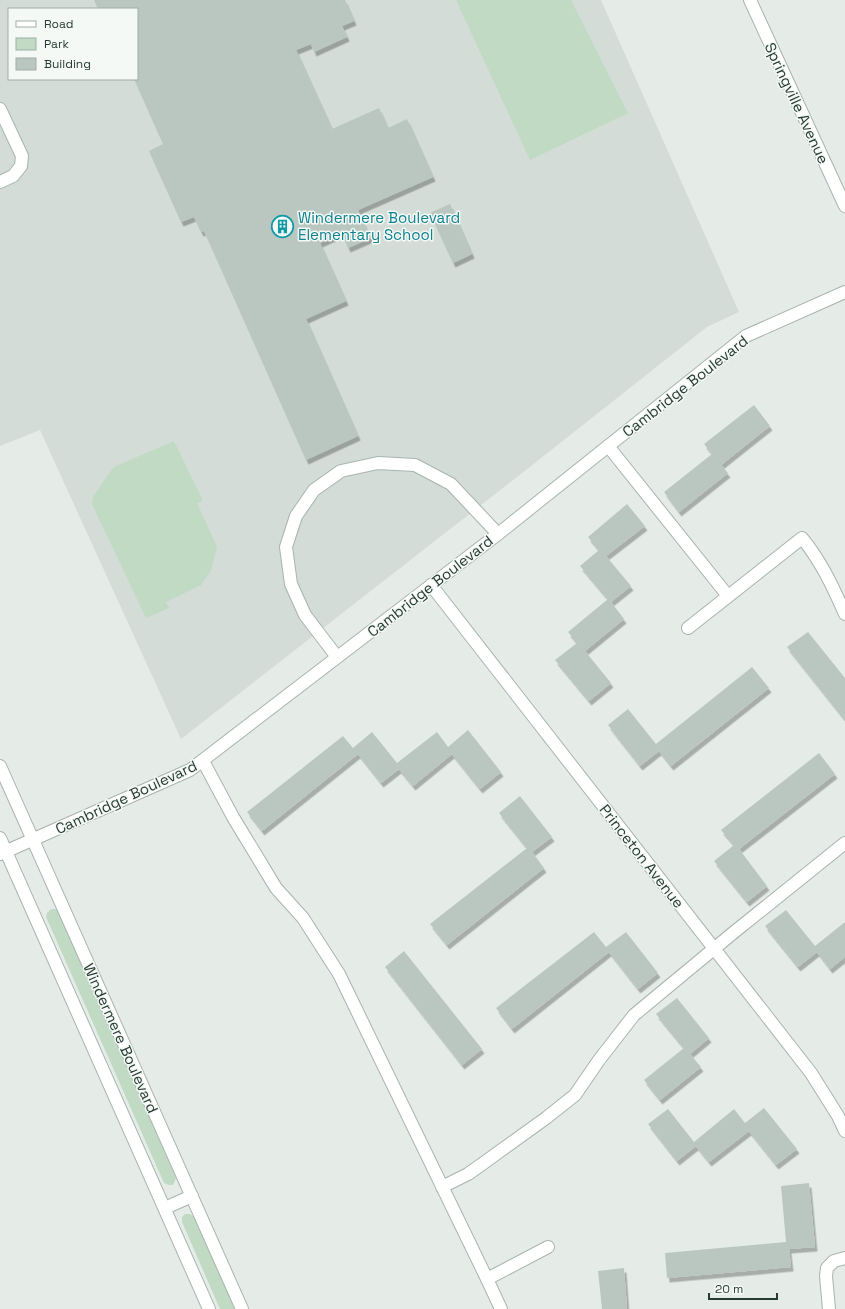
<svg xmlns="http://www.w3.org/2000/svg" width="845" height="1309" font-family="'Space Grotesk',sans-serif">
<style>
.built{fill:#d3dcd7;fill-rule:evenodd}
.green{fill:#c0dac4}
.building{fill:#bac7c1;filter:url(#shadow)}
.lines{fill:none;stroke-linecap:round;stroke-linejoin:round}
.service-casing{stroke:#a8b4ae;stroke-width:14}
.minor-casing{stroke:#a8b4ae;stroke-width:14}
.service{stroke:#fff;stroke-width:12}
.minor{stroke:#fff;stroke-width:12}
.labels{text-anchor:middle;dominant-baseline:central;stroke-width:3;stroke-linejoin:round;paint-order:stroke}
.street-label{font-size:15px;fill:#263c33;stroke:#f5f9f6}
.culture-label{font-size:15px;fill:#0d838f;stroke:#f5f9f6;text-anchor:start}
</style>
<defs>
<filter id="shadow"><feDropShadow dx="2.5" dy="4.5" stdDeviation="0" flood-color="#0004"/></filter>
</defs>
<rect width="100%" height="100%" fill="#e5ece8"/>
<path class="built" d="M0,0H601L739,312L707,327L531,466L181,739L40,430L0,446ZM9,9H137V79H9Z"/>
<g class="green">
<path d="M456,0H571L628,113L530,160Z"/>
<path d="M174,441L203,501L197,503L217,547L211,570L201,585L166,602L169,608L146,618L92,504L93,497L105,479L114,467Z"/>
<path d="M51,909H55L59,911L176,1178L173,1185H169L164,1183L46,917L47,913Z"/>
<path d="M185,1214H190L194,1217L235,1309H220L182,1222V1217Z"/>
</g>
<g class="building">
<path d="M94,0H345L354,21L342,26L347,37L314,52L311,44L296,50L332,129L379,108L388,128L407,119L433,177L358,210L371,238L348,248L342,233L320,243L346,301L306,319L358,436L306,460L204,231L201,232L194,217L181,222L149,151L163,144L134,79H137V9H98Z"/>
<path d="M450,204L472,254L453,263L430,213Z"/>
<path d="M754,405L770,426L721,465L728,473L679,512L664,492L712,454L704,444Z"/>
<path d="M627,504L645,526L606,556L631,586L611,602L624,619L585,651L611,683L589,701L555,660L577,643L568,632L608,599L580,566L599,550L588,537Z"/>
<path d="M808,632L845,678V720L787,647Z"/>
<path d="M752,667L769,688L671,766L659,751L640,766L608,725L628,709L656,744Z"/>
<path d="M468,730L501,772L480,789L452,754L413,786L399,769L381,783L358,754L262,831L247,812L343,736L353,748L372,732L397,763L437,732L448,747Z"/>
<path d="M819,753L835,774L739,849L767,886L747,902L714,861L734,845L721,830Z"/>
<path d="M520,796L552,837L532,852L544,868L447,945L430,924L527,848L499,813Z"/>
<path d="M786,910L815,946L845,922V957L830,969L817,952L798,967L765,926Z"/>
<path d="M594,932L606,947L626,932L658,973L638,989L609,952L512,1029L496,1008Z"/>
<path d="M404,951L482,1049L462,1065L385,967Z"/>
<path d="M677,998L709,1038L690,1054L701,1067L660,1100L644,1080L684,1048L656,1014Z"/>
<path d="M764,1108L797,1149L776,1165L749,1131L709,1162L696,1146L677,1161L648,1124L668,1109L694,1142L734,1109L745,1123Z"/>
<path d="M809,1183L815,1247L789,1249L791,1267L667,1278L665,1253L786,1242L781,1186Z"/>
<path d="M624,1268L627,1309H602L598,1271Z"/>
</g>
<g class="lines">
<defs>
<g id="service">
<path d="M0,109L22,156L21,166L13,176L0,182"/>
<path d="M608,446L728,596"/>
<path d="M688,628L802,538C821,561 833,587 845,614"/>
<path d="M337,657L305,615L291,584L286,547L296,516L314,490L341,471L378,463L415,465L451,484L498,534"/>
<path d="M203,761L233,817L276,888L303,918L339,974L487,1279"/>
<path d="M442,1187L468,1174L485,1162L546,1118L575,1095L599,1060L634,1015L733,933L845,843"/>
<path d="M165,1208L192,1196"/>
<path d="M501,1309L487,1279L548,1247"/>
<path d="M829,1309L826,1276L827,1268L834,1261L845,1258"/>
</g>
<g id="minor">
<path d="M750,0L845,206"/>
<path d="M431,585L811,1073L838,1116L845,1131"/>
<path d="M0,766L242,1309"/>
<path d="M0,838L209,1309"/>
<path d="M0,854L190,770L498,534L746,336L845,292"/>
</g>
</defs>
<use href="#service" class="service-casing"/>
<use href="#minor" class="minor-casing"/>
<use href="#service" class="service"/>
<use href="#minor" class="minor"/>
</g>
<defs>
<symbol id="building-ring" viewBox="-11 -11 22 22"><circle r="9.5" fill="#f5f9f6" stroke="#0f9aa8" stroke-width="1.5"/><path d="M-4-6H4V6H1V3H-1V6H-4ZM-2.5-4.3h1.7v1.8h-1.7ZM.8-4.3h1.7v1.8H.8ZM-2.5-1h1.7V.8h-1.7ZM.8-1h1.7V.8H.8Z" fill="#0f9aa8"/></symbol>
</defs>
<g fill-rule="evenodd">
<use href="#building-ring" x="270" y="214" width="25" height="25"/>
</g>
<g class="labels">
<g class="street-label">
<text transform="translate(797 103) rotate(65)">Springville Avenue</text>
<text transform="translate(685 386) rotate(-38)">Cambridge Boulevard</text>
<text transform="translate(430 586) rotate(-38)">Cambridge Boulevard</text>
<text transform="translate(126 797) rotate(-25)">Cambridge Boulevard</text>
<text transform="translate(642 856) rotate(52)">Princeton Avenue</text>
<text transform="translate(121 1038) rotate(66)">Windermere Boulevard</text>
</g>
<g class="culture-label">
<text x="298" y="217">Windermere Boulevard<tspan x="298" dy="17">Elementary School</tspan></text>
</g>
</g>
<rect x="8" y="8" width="130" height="72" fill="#f5f9f6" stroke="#a2ada8"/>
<rect x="16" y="21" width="20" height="6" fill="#ffffff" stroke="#a2ada8"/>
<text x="44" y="28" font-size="12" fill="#263c33">Road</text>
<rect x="16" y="38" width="20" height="12" fill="#c0dac4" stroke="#a2ada8"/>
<text x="44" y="48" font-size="12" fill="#263c33">Park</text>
<rect x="16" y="58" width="20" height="12" fill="#bac7c1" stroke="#a2ada8"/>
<text x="44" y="68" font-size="12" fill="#263c33">Building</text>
<path d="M709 1293v6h68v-6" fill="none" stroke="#263c33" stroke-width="2"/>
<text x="715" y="1293" font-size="12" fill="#263c33" stroke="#f5f9f6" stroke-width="3" paint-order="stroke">20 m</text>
</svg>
